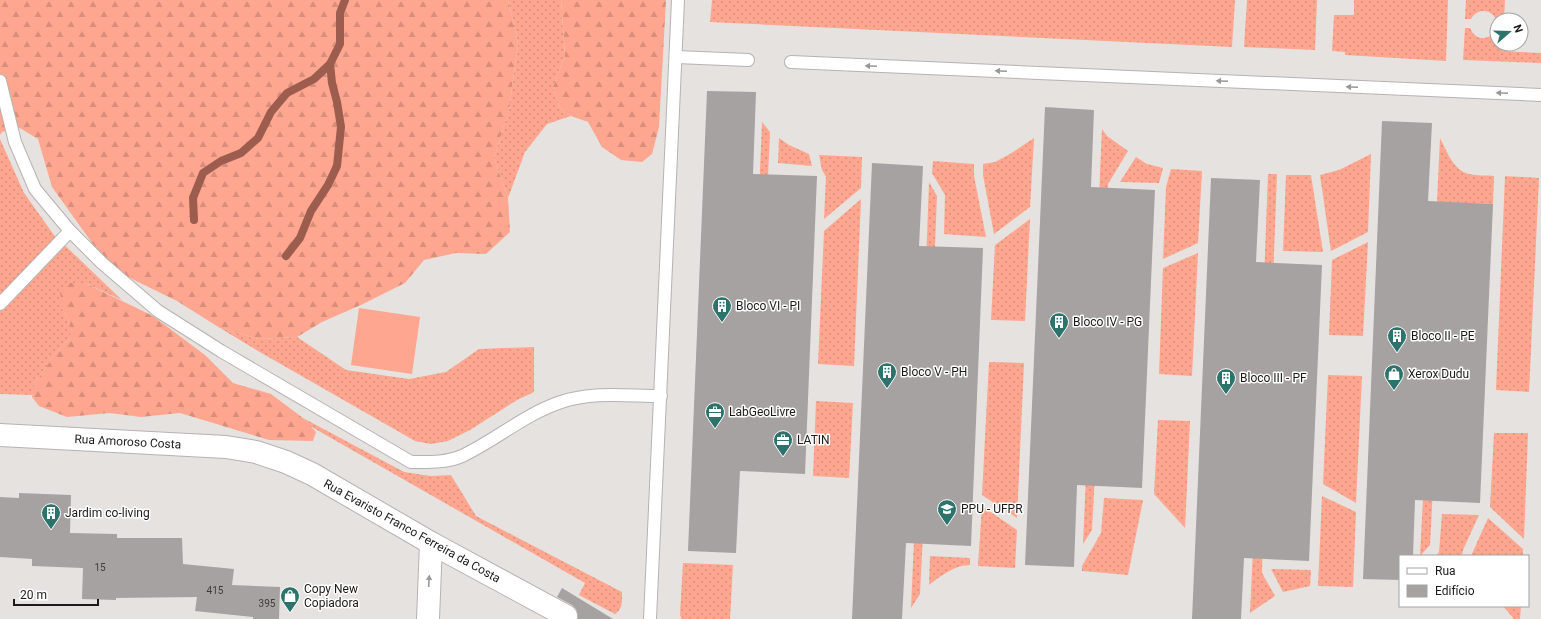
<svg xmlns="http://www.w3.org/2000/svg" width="1541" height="619" font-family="Roboto,sans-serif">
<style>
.grass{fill:url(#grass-dots)}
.forest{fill:url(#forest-firs)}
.garden{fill:#fea68f}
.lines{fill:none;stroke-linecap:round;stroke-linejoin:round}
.stream{stroke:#9d5d4e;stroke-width:8}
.building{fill:#a6a2a1}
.lane-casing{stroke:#b6b2b1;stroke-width:14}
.street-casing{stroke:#b6b2b1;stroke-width:24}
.secondary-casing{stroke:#b6b2b1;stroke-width:24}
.lane{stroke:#fff;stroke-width:12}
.street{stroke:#fff;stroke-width:22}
.secondary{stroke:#fff;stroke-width:22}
.oneway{fill:#989898}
.labels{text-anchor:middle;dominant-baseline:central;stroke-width:3;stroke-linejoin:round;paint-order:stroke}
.number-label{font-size:10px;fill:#3e3c3b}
.poi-label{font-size:12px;fill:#1b1a19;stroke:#fff;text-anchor:start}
.street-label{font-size:12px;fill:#1b1a19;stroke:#fff}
</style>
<defs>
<pattern id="grass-dots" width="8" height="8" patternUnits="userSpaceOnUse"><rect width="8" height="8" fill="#fea68f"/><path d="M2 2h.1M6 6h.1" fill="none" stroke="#d98e7b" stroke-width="1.8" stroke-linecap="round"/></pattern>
<pattern id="forest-firs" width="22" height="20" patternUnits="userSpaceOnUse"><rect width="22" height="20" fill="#fea68f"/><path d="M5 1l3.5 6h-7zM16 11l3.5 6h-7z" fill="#d98e7b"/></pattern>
</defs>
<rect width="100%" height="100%" fill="#e6e2e0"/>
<g class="grass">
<path d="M508,0H561L565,55L553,87L560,108L571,116L547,124L525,152L508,198L494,158L509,110L518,43Z"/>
<path d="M712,0H1235L1232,47L710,22Z"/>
<path d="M1247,0H1317L1315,50L1244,47Z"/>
<path d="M1354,0H1448L1446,61L1345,55V52L1332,51L1334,15H1354Z"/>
<path d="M1466,0H1505L1504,20H1497V22C1493,9 1478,7 1471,19H1465Z"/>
<path d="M1497,27V44H1503L1502,51L1541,53V63L1463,60L1465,28H1470C1474,38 1483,41 1492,35Z"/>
<path d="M762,122L770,132L765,244L757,243Z"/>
<path d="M1102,129L1107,136L1128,151L1108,184L1105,264H1096Z"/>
<path d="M779,138L789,145L809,154L812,166L778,163Z"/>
<path d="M1034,138L1030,207L994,234L983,175V164L995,162L1010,154Z"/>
<path d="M1440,138C1446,150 1454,171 1469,174C1477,176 1486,175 1494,176L1493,204L1437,202Z"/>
<path d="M0,139L24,193L54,235L122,300L85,283L62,308L70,323V338L55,354L35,383L33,395L0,394Z"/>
<path d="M1371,154L1368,232L1331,251L1320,175L1339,170Z"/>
<path d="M819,155L862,157L861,188L824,219L826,177L822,170Z"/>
<path d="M1136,157L1147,164L1163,168L1159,183L1120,182Z"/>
<path d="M933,161L974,164V176L986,237L944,234L945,195L932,173Z"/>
<path d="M1171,169L1202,171L1198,243L1163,259L1166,187Z"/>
<path d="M1268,174H1277L1271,333L1262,332Z"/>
<path d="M1286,175H1311L1323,252L1283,251Z"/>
<path d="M1505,176L1539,178L1529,392L1496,390Z"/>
<path d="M929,182L937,196L932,320H924Z"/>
<path d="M861,199L854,366L818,364L824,231Z"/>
<path d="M1030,219L1025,321L991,320L995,245Z"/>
<path d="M1368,242L1363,336L1329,335L1332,260Z"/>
<path d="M1198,253L1192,376L1159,374L1163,268Z"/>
<path d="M220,328L259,339L297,337L346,370L409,379L446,372L479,349L534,347V392L517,400L470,430L448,441L431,444L415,441L258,351Z"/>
<path d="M989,362L1024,363L1017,518L982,495Z"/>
<path d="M1328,375L1362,376L1356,503L1323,484Z"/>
<path d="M816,401L853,403L849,478L813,476Z"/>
<path d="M1089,409L1098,416L1092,530L1083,544Z"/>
<path d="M303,418L404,472L431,476L451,475L476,516L622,592C622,601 623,609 615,614L579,595L585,583L310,426Z"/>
<path d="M1158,420L1190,421L1185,528L1154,494Z"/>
<path d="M1427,424L1436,432L1430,545L1420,556Z"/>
<path d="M1494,433H1528L1524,539L1490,507Z"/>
<path d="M917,472L926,473L920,594L911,608Z"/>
<path d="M1256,487L1264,488L1262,573L1275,596L1250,613Z"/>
<path d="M1322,496L1356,512L1353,587L1318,586Z"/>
<path d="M1104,498L1143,500L1128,575L1082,571V566L1101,533Z"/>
<path d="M982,506L1017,530L1015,568L978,566Z"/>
<path d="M1442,514L1479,515L1463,550L1462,556H1436L1439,552Z"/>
<path d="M1488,518L1523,549V556H1471Z"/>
<path d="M930,556L970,558V565C954,565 941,576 929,585Z"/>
<path d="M683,563L733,565L730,619H682L680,615Z"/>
<path d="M1271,569L1311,570L1310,586L1283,592Z"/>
<path d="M1503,606H1521L1520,619H1514Z"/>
</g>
<g class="forest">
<path d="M0,0H508L518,43L509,110L494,158L508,198L510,232L486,254L456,253L424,260L405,283L363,304L322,322L297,337L259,339L220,328L177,301L122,274L100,254L52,187L38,139L18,127L2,132L0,135Z"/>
<path d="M561,0H666L659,127L652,154L642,162L621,160L602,147L588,122L571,116L560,108L553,87L565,55Z"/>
<path d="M70,283H85L153,316L205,355L233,383L271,394L303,418L316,432L313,441L269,440L180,413L141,417L109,413L67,417L39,406L32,397L35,383L55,354L70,338V323L62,308L60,292Z"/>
</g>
<path class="garden" d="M359,308L420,317L412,374L351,365Z"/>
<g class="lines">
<g class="stream">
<path d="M194,220L193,198L203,173L221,161L241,153L258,138L271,112L287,93L314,79L330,64"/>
<path d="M286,256L300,238L311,211L328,185L337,166L341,127L337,102L332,83L330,64L340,44V13L345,0"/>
</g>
</g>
<g class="building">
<path d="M707,91L756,92L753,174L817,176L805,474L740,471L736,553L688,551Z"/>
<path d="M1045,107L1094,110L1091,187L1155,190L1142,488L1077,485L1074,567L1025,565Z"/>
<path d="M1382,121L1432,123L1428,201L1493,204L1480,503L1415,500L1413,556H1400V580L1363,579Z"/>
<path d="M872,163L923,166L919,246L983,248L971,546L906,543L902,619H852Z"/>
<path d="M1211,178L1260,180L1256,262L1322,265L1309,561L1244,558L1241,619H1192Z"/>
<path d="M19,493L71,495L70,533L117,534V538H182L183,564L234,569L232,585L280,587L279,619H253V617L195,611L197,597L116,598V600L82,599L83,568L32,566V559L0,557V497L19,498Z"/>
<path d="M562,588L613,619H578V615L576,609L572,605L557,597Z"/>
</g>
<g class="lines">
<defs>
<g id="lane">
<path d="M676,57L748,60"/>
<path d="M791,62L1541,95"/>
<path d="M0,81L15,142L35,189L70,231L102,263L158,311L221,351L411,462C428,462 446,463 462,456C496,440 525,414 561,402C593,391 628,396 661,396"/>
<path d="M0,304L70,231"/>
<path d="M650,619L678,0"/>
</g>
<path id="street" d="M431,543L566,616"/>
<g id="secondary">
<path id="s1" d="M0,435L226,447L256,452L286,462L312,474L431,543L428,619"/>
</g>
</defs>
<use href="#lane" class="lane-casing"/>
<use href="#street" class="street-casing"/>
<use href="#secondary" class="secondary-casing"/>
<use href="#lane" class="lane"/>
<use href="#street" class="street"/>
<use href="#secondary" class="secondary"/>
</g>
<defs><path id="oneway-solid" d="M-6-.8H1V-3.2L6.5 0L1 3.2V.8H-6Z"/></defs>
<g class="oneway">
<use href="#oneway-solid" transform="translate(871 66) rotate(-178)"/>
<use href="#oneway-solid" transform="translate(1001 71) rotate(-178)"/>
<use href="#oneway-solid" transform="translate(1222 81) rotate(-177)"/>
<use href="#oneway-solid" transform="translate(1352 87) rotate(-177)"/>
<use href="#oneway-solid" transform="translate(1502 93) rotate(-178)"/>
<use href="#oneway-solid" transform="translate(429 581) rotate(-87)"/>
</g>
<defs>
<symbol id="building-pin" viewBox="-11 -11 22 30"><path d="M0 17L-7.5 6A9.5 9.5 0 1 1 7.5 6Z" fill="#2c736b" stroke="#fff"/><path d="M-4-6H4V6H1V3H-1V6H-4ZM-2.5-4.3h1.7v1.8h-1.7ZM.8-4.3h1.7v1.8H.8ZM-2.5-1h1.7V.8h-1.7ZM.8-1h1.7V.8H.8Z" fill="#fff"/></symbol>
<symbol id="shop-pin" viewBox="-11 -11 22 30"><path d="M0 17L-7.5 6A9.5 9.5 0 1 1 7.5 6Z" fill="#2c736b" stroke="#fff"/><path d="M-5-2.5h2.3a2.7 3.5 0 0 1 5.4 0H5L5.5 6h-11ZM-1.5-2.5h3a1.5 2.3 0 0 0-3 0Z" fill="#fff"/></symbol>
<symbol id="office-pin" viewBox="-11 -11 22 30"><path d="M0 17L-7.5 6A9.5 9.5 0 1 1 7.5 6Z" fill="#2c736b" stroke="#fff"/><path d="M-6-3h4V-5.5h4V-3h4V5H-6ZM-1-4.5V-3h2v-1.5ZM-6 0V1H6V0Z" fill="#fff"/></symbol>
<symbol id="school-pin" viewBox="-11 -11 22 30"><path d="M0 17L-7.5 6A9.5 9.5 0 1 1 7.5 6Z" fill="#2c736b" stroke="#fff"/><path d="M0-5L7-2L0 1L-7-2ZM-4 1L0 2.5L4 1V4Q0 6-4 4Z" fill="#fff"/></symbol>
</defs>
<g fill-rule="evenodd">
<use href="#building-pin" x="711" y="295" width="22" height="30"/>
<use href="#building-pin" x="1048" y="311" width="22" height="30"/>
<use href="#building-pin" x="1386" y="325" width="22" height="30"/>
<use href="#building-pin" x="876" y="361" width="22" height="30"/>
<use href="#shop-pin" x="1383" y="363" width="22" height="30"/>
<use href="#building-pin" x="1215" y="367" width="22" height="30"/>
<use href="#office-pin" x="704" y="401" width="22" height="30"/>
<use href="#office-pin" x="772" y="429" width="22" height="30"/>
<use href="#school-pin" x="936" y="498" width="22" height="30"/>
<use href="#building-pin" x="40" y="502" width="22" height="30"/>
<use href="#shop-pin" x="279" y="585" width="22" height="30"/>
</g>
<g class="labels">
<g class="number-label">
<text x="100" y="567">15</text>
<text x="215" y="590">415</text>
<text x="267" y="603">395</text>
</g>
<g class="poi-label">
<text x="736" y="306">Bloco VI - PI</text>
<text x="1073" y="322">Bloco IV - PG</text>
<text x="1411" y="336">Bloco II - PE</text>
<text x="901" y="372">Bloco V - PH</text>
<text x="1408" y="374">Xerox Dudu</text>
<text x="1240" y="378">Bloco III - PF</text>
<text x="729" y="412">LabGeoLivre</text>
<text x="797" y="440">LATIN</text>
<text x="961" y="509">PPU - UFPR</text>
<text x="65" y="513">Jardim co-living</text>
<text x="304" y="589">Copy New<tspan x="304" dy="14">Copiadora</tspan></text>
</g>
<g class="street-label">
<text stroke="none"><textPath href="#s1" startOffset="128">Rua Amoroso Costa</textPath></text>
<text transform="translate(412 531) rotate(29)">Rua Evaristo Franco Ferreira da Costa</text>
</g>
</g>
<rect x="1399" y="555" width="130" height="52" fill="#ffffff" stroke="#a4a3a3"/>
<rect x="1407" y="568" width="20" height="6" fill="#ffffff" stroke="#a4a3a3"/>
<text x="1435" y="575" font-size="12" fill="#1b1a19">Rua</text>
<rect x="1407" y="585" width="20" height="12" fill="#a6a2a1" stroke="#a4a3a3"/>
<text x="1435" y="595" font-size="12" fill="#1b1a19">Edifício</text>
<g transform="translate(1509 32) rotate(70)"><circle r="19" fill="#ffffff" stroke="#a4a3a3"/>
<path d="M0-3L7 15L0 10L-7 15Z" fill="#2c736b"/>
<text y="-6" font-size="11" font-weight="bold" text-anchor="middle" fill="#1b1a19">N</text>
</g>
<path d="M14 599v6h84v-6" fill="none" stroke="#1b1a19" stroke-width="2"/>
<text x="20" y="599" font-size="12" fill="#1b1a19" stroke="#ffffff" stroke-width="3" paint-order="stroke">20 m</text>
</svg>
